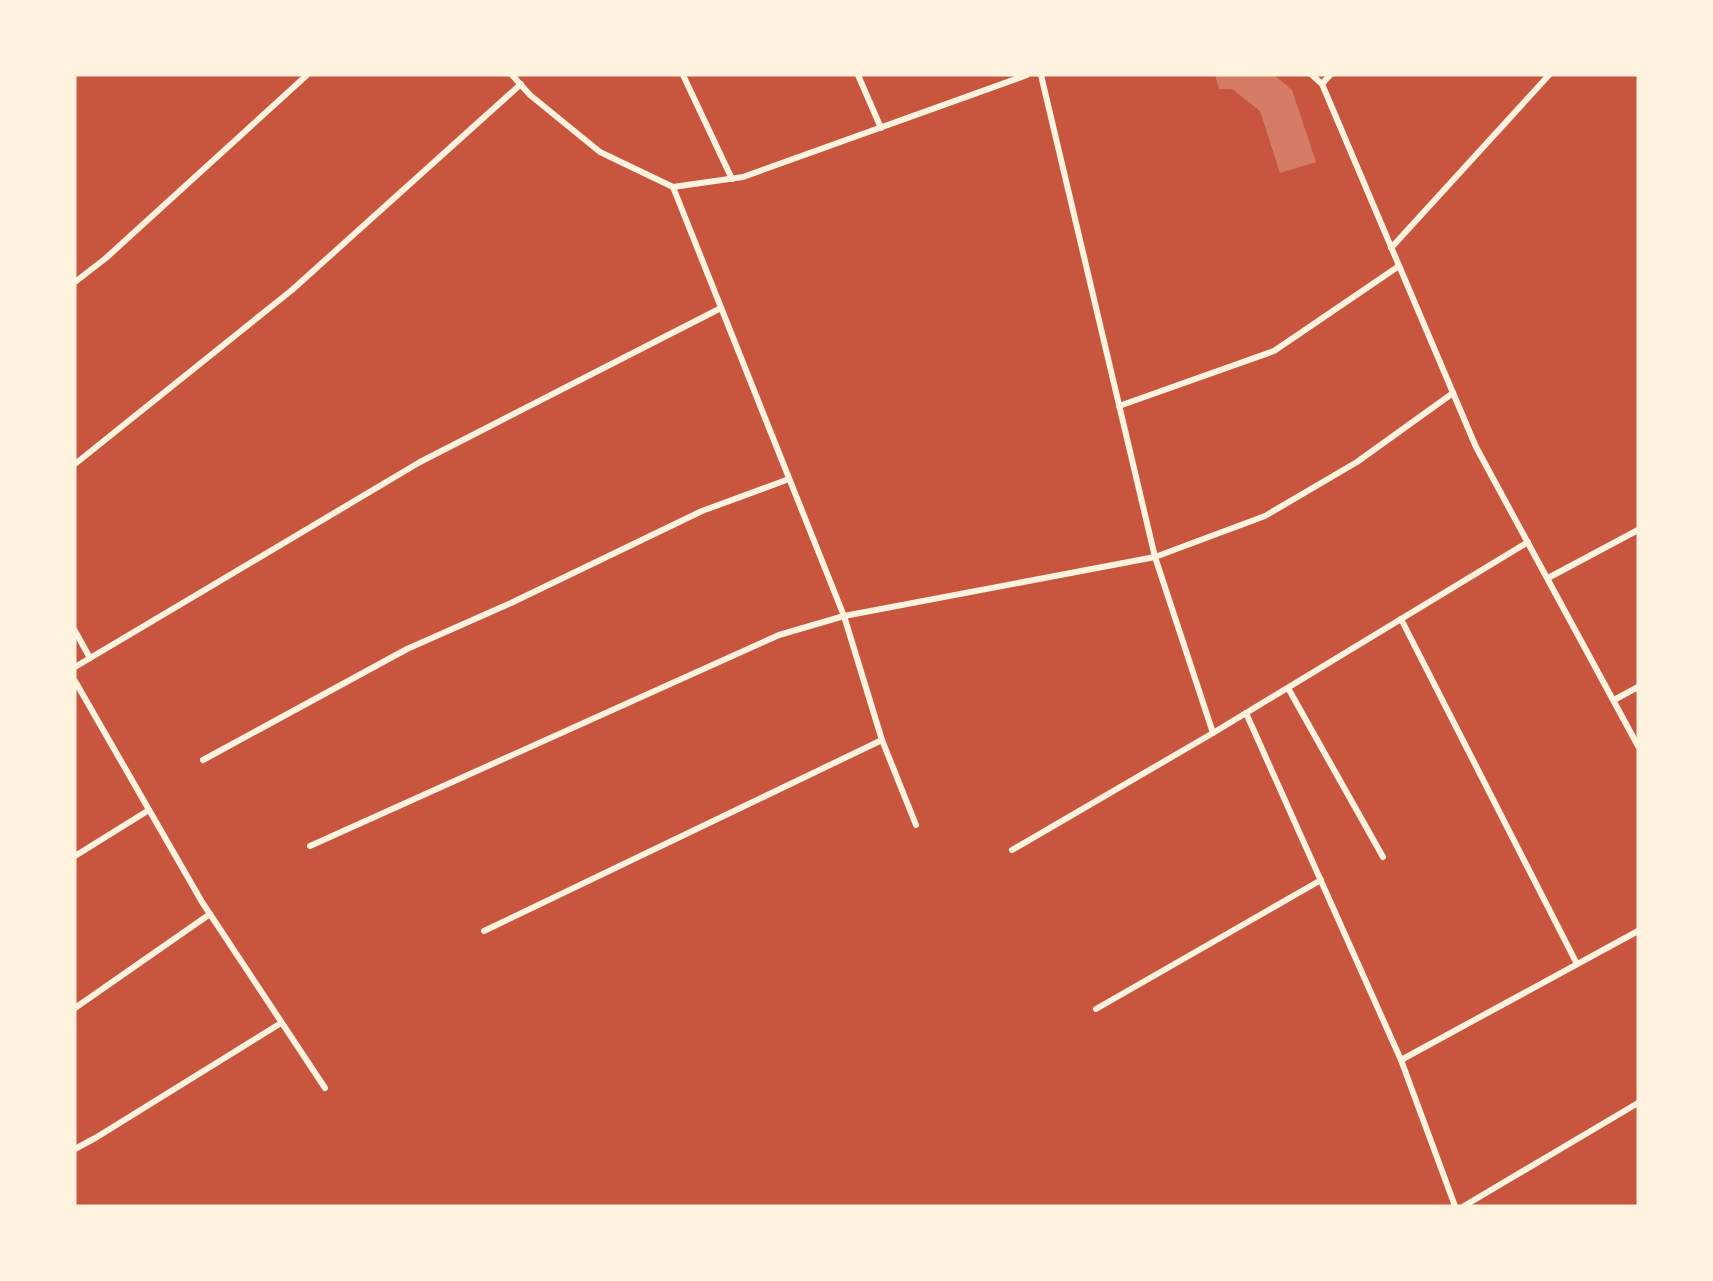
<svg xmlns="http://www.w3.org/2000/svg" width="1713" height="1281" font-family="Jost,sans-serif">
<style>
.building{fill:#d67c66}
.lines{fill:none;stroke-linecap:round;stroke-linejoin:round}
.minor{stroke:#fff3e0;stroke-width:6}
</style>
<rect width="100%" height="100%" fill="#c8553d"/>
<path class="building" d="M1215,75H1274L1292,90L1316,162L1280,173L1260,111L1232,89H1219Z"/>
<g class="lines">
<g class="minor">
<path d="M512,75L530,95L600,152L673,187L743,177L1027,75"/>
<path d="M683,75L732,179"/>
<path d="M858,75L881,128"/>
<path d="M1041,75L1155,557L1213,733"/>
<path d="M1312,75L1322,84L1476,447L1638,746"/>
<path d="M1322,84L1330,75"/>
<path d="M673,187L844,616L882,740L916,825"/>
<path d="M1391,248L1549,75"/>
<path d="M75,282L106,258L307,75"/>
<path d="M1119,406L1274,351L1399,266"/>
<path d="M75,464L292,290L521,84"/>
<path d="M1548,578L1638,530"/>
<path d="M1401,619L1577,964"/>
<path d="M75,631L90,658"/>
<path d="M75,667L420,462L721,308"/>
<path d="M75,681L202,902L325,1088"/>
<path d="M1288,688L1383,857"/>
<path d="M1614,700L1638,687"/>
<path d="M1246,713L1401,1060L1455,1206"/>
<path d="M203,760L407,649L511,603L702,511L789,479"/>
<path d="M310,846L779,635L844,616L1155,557L1265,516L1357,462L1453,393"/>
<path d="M1012,850L1213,733L1528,542"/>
<path d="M75,856L149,810"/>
<path d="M484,931L882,740"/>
<path d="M75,1008L210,914"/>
<path d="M1096,1009L1321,880"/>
<path d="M1401,1060L1638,931"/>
<path d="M75,1149L97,1137L281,1023"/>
<path d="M1464,1206L1638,1103"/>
</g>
</g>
<rect width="1713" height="1281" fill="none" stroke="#fff3e0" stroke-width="153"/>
</svg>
